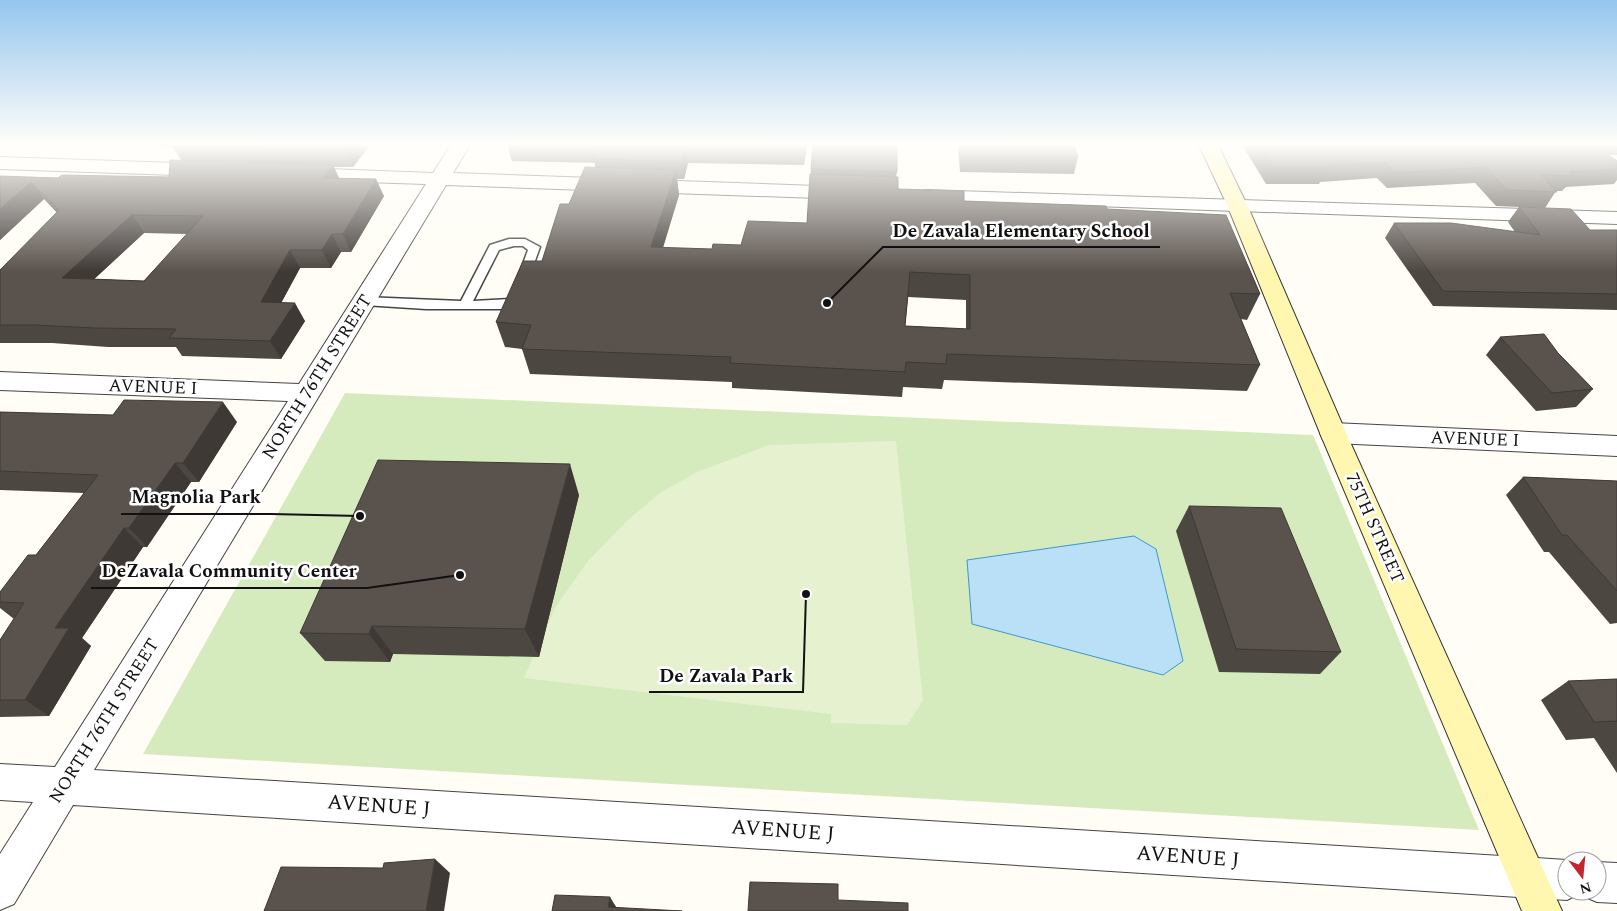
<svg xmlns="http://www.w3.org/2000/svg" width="1617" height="911" font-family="Spectral,serif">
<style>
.green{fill:#d5ebbd}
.pitch{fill:#e6f2cf}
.water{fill:#b9e0f7;stroke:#3f96cf}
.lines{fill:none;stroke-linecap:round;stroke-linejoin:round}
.service-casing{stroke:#444;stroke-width:3}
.minor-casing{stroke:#444;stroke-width:2}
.secondary-casing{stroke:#333;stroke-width:2}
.service{fill:#fff;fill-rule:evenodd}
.minor{fill:#fff;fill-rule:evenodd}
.secondary{fill:#fff6b0;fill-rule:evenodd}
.wall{fill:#4d4742;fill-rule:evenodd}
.shaded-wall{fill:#3f3936}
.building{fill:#5a524d;stroke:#3f3936;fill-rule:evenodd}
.labels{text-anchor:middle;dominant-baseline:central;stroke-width:5;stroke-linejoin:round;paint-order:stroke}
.street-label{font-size:18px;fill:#111;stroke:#fff}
.near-street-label{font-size:21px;fill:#111;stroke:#fff}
.leader{fill:none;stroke:#111;stroke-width:2}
.callout-dot{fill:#111;stroke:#fff;stroke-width:2}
.callout-label{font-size:19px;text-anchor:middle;font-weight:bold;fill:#111;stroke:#fff;stroke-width:5;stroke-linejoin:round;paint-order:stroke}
</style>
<rect width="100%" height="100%" fill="#fffdf5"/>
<path class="green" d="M345,393L1313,435L1479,830L143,754Z"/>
<path class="pitch" d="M896,441L923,701L907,725L831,723V714L524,678L555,608L588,561L630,518L660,493L697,472L769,445Z"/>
<path class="water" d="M1134,536L1156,549L1183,661L1163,675L972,624L967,560Z"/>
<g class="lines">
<defs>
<path id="service" d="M509,239H525L540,247L519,305L507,309H426L364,305L358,301L364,297L461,301L490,245ZM514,246H523L528,250L510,299L473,301L499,250Z"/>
<g id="minor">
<path d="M451,145H470L453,173L846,187L853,189L856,193L853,197L846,199L446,185L94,770L1567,860V891H1597V862L1617,863V903L1597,902L1583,896L1582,892L1567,900L73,805L14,904L0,910V854L33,802L0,800V764L55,767L288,401L0,390V372L299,384L426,184L302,180L295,178L292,174L295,170L302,168L433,173Z"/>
<path d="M0,157L206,164L213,166L216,170L213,174L206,176L0,169Z"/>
<path d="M926,190L1617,212V224L919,200L916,196L919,192Z"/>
<path d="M1333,423L1617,436V456L1333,443L1323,440L1320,433L1323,426Z"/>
</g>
<path id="secondary" d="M1199,145H1218L1248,207L1346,433L1562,911H1522L1320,433L1228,207Z"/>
</defs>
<use href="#service" class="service-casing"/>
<use href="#minor" class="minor-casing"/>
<use href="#secondary" class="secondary-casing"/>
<use href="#service" class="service"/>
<use href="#minor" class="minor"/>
<use href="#secondary" class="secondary"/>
</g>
<g class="wall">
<path d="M142,145H370L353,167H334L339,178L384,196L351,252H341L331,268H300L281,303L305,321L281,359L182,356L176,347H108L52,343H0V270L57,213L44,199L0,240V176L35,178L169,177L181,160L173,147ZM144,233L187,234L144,281L94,279Z"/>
<path d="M507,145H807L804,165L688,163L684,179H677L679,195L663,248L712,249L741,245L807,223L811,169L897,172L896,177L898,189L964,201L1107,209L1260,294L1247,320L1241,319L1260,365L1247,391L944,380L942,389L903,387L902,397L732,388V382L530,374L522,349L505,347L496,322L542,261L569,204L595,167V163L512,161ZM908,297L966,300V329L905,326Z"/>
<path d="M958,145H1074L1078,157L1074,174L960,172Z"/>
<path d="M1245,145H1617V155H1609L1617,161V180L1614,184L1566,187L1562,191H1556L1545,208L1496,206L1475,183L1387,188L1377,178L1320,182L1319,184H1266L1244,148Z"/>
<path d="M1519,207L1590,230H1617V310L1433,306L1385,238L1394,223L1515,232L1508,222Z"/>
<path d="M1500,337L1558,353L1593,389L1576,407L1536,411L1486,355Z"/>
<path d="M0,412L237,422L199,482H191L147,547H143L82,638L91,646L49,716L0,717V640L14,619L0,608V592L36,555L84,493L0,490Z"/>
<path d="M1523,477L1617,481V623L1610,624L1549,552H1544L1506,495Z"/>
<path d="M579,495L539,657L393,654L390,662L325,661L300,633Z"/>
<path d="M1189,506L1341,652L1320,674L1219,672L1176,531Z"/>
<path d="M1617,679V773L1594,738L1566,740L1541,700L1568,681Z"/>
</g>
<g class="shaded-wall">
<path d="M347,145H370L353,167L344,148Z"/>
<path d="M804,145H807L804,165Z"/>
<path d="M687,146L688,163L684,179L682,162Z"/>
<path d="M333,165L341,183L323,178Z"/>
<path d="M676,170L679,195L655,272L651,247Z"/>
<path d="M376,179L384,196L351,252L343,234Z"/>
<path d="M31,182L44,199L0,240V209Z"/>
<path d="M132,215L144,233L76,296L62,278Z"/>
<path d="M332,234L341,252L331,268L322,250Z"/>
<path d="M290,250L300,268L272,320L261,302Z"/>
<path d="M295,303L305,321L281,359L270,341Z"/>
<path d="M223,402L237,422L199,482L183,463Z"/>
<path d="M175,463L191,482L147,547L129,528Z"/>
<path d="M570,464L579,495L539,657L525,629Z"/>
<path d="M124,528L143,547L82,638L91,646L49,716L25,700L55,628Z"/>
<path d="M372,626L393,654L390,662L369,634Z"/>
<path d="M435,859L450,873L444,911H426Z"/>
<path d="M610,897L618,910L608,907Z"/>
</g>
<g class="building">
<path d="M263,145H347L344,148Z"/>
<path d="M515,145H804V148L687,146L682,162L594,159L599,147Z"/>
<path d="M813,145H897V172L811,169Z"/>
<path d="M961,145H1074L1078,157L962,156Z"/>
<path d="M1258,145H1595L1617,161V169L1570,172L1574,176L1541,175L1557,192L1507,190L1486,167L1396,173L1385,162L1325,166L1326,168H1273Z"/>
<path d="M170,160L333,165L323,178L376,179L343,234H332L322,250H290L261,302L295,303L270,341L169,338L176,329L94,328L36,325H0V270L59,210L31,182L0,209V176L58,178L62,175L169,177ZM132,215L203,216L144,281L62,278Z"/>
<path d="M585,167L676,170L651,247L712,249L713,244L741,245L748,221L807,223L810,174L898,177V189L964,191V201L1106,206L1107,209L1226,215L1260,294L1230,293L1260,365L947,354L946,364L906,362L905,372L730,363L731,357L522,349L531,325L496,322L523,261H542L560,204H569ZM910,272L970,275V329L905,326Z"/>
<path d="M1519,207L1571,209L1590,230H1617V294L1443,291L1394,223H1451L1540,235Z"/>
<path d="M1544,334L1558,353L1593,389L1552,393L1500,337Z"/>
<path d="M124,400L223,402L183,463H175L129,528H124L55,628H69L25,700H0V640L24,603L0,602V592L28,555H36L98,475L0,471V412L113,415Z"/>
<path d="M378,460L570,464L525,629L372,626L369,634L300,633Z"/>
<path d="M1523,477L1617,481V591L1567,535H1562Z"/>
<path d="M1189,506L1281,508L1341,652L1236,649Z"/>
<path d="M1617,679V721L1594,722L1568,681Z"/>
<path d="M435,859L426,911H264L281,867L383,868L384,863Z"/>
<path d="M750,882L838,884V900L908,903V911H748Z"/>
<path d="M555,895L610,897L608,907L682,911H552Z"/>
</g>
<linearGradient id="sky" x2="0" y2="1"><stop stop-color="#95c6ee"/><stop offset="0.53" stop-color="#fffefa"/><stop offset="1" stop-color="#fffefa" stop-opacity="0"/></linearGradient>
<rect width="1617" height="272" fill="url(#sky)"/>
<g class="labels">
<g class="street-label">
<text transform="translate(317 377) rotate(-58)">NORTH 76TH STREET</text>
<text transform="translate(153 387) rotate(2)">AVENUE I</text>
<text transform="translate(1475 439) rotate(2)">AVENUE I</text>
<text transform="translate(1375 528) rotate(66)">75TH STREET</text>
<text transform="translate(104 721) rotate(-58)">NORTH 76TH STREET</text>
</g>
<g class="near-street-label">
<text transform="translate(379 806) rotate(4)">AVENUE J</text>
<text transform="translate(783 831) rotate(4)">AVENUE J</text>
<text transform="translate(1188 857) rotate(4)">AVENUE J</text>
</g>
</g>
<path class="leader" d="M827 303L883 247H1160M360 516L271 514H121M460 575L367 588H91M806 594L803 692H649"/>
<g class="callout-dot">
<circle cx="827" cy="303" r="5"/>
<circle cx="360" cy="516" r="5"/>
<circle cx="460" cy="575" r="5"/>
<circle cx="806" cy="594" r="5"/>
</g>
<g class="callout-label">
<text x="1021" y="237">De Zavala Elementary School</text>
<text x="196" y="503">Magnolia Park</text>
<text x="229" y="577">DeZavala Community Center</text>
<text x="726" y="682">De Zavala Park</text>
</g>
<g transform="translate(1582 876) rotate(164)"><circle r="24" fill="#ffffff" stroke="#a0a0a0"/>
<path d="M0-4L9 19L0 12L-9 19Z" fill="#c4262e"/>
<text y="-8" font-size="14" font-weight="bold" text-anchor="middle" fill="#111111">N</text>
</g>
</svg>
